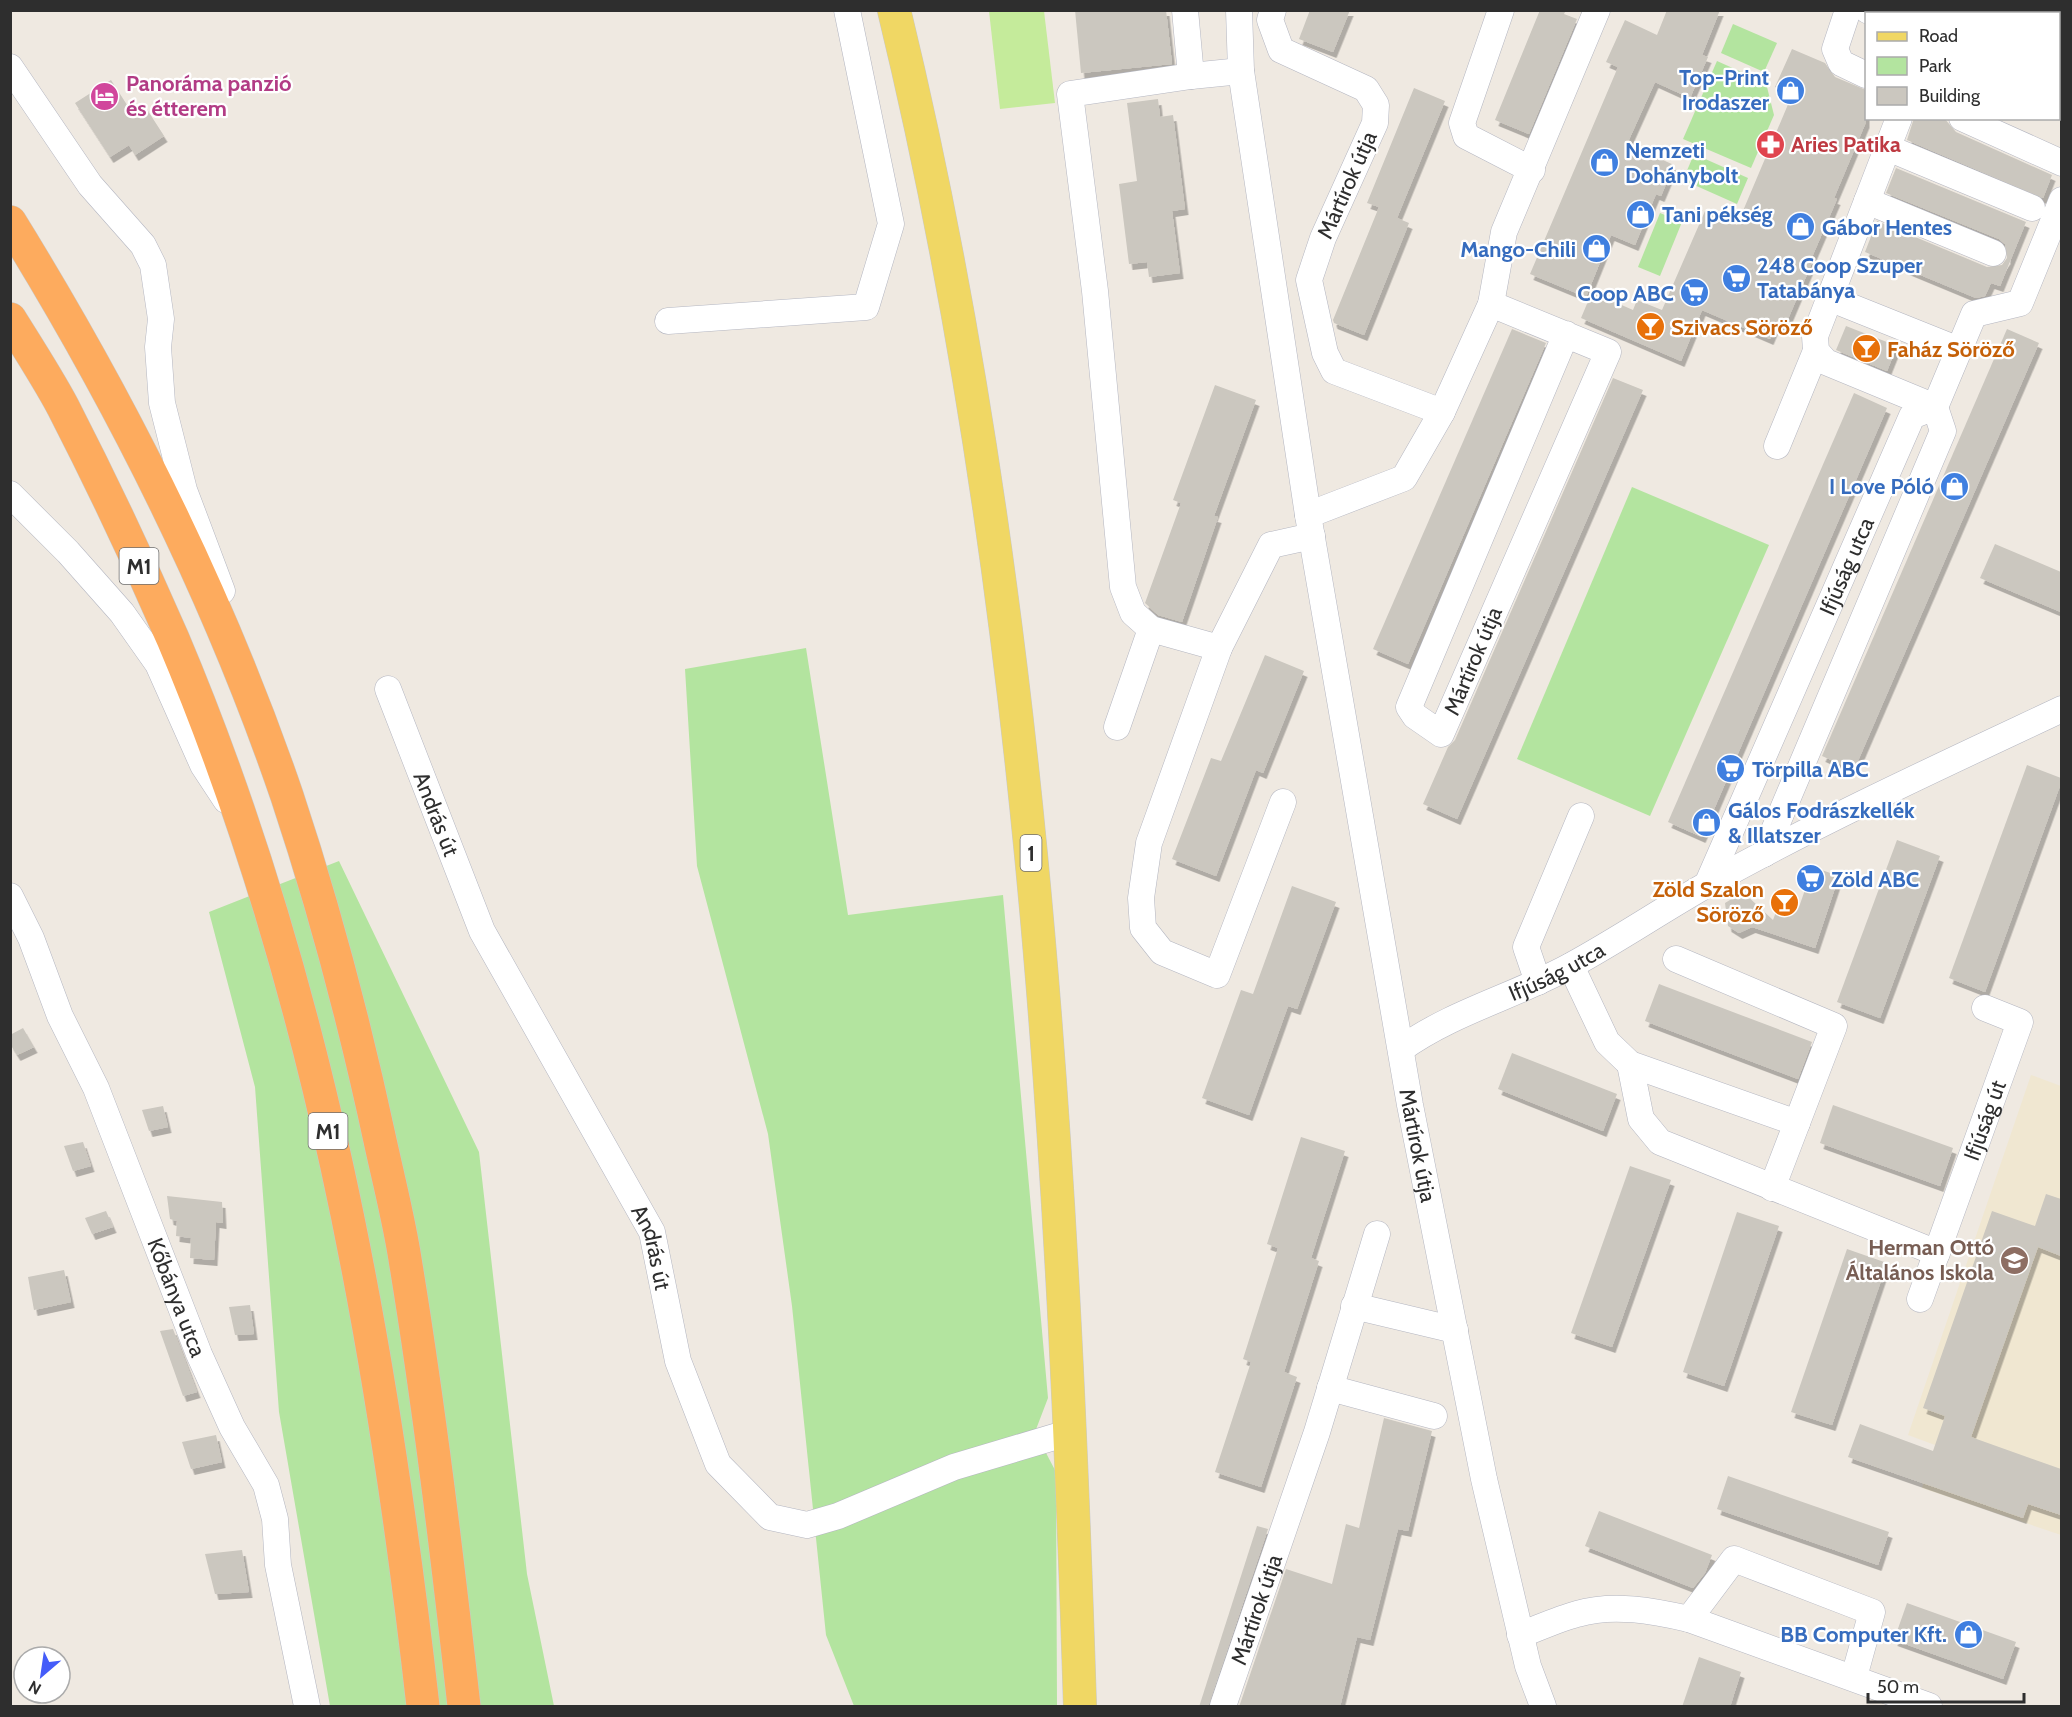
<svg xmlns="http://www.w3.org/2000/svg" width="2072" height="1717" font-family="Cabin,sans-serif">
<style>
.education{fill:#f0e7d1}
.green{fill:#b3e49f}
.pitch{fill:#c5eb9b}
.building{fill:#cbc7bf;filter:url(#shadow)}
.lines{fill:none;stroke-linecap:round;stroke-linejoin:round}
.minor-casing{stroke:#b4b6c1;stroke-width:27}
.major-casing{stroke:#c9c9c9;stroke-width:34}
.highway-casing{stroke:#c9c9c9;stroke-width:34}
.minor{stroke:#fff;stroke-width:26}
.major{stroke:#f0d764;stroke-width:33}
.highway{stroke:#fdab5e;stroke-width:33}
.labels{text-anchor:middle;dominant-baseline:central;stroke-width:4.5;stroke-linejoin:round;paint-order:stroke}
.shield{fill:#fff;stroke:#6d6d6d;stroke-width:1.5}
.shield-label{font-size:21px;font-weight:bold;fill:#2e2e2e}
.shop-label{font-size:22px;font-weight:bold;fill:#366cbe;stroke:#fff;text-anchor:start}
.hotel-label{font-size:22px;font-weight:bold;fill:#b23c85;stroke:#fff;text-anchor:start}
.health-label{font-size:22px;font-weight:bold;fill:#be3a42;stroke:#fff;text-anchor:start}
.street-label{font-size:22px;fill:#2e2e2e;stroke:#fff}
.food-label{font-size:22px;font-weight:bold;fill:#c56008;stroke:#fff;text-anchor:start}
.education-label{font-size:22px;font-weight:bold;fill:#785e54;stroke:#fff;text-anchor:end}
</style>
<defs>
<filter id="shadow"><feDropShadow dx="3.5" dy="6" stdDeviation="0" flood-color="#0004"/></filter>
</defs>
<rect width="100%" height="100%" fill="#efe9e1"/>
<path class="education" d="M2031,1075L2061,1086V1535L1922,1488L1935,1445L1908,1435Z"/>
<g class="green">
<path d="M1733,24L1777,43L1764,72L1721,53Z"/>
<path d="M1717,61L1766,83L1774,115L1751,168L1683,139Z"/>
<path d="M1694,154L1748,178L1737,204L1683,180Z"/>
<path d="M1660,213L1682,222L1660,276L1638,267Z"/>
<path d="M1632,487L1769,545L1650,816L1517,759Z"/>
<path d="M806,648L848,915L1003,895L1048,1398L1035,1432L1056,1472L1057,1706H854L826,1635L792,1306L768,1134L697,866L685,669Z"/>
<path d="M339,861L479,1152L527,1574L554,1706H330L279,1412L255,1087L209,912Z"/>
</g>
<path class="pitch" d="M989,11H1044L1055,103L1000,109Z"/>
<g class="building">
<path d="M1075,10H1166L1172,64L1081,73Z"/>
<path d="M1310,10H1350L1333,52L1299,39Z"/>
<path d="M1540,10H1566L1564,14L1577,19L1529,134L1495,120Z"/>
<path d="M1667,10H1720L1702,55L1708,57L1690,98L1655,82L1627,144L1674,165L1661,196L1656,194L1635,245L1611,235L1586,297L1530,274L1618,67L1606,62L1625,20L1657,35Z"/>
<path d="M1792,49L1825,63L1835,77L1866,90V122L1834,198L1837,199L1812,257L1814,258L1785,326L1780,324L1778,328L1775,327L1770,339L1702,310L1681,361L1581,318L1592,292L1633,310L1637,300L1662,310L1705,211L1737,225L1792,95L1775,87Z"/>
<path d="M111,80L132,113L144,105L164,136L135,155L129,145L110,157L75,103Z"/>
<path d="M1414,88L1445,101L1397,218L1409,223L1364,335L1334,323L1333,320L1379,207L1367,203Z"/>
<path d="M1158,99L1160,117L1173,115L1185,209L1172,211L1180,273L1149,277L1147,262L1129,264L1119,184L1137,181L1127,103Z"/>
<path d="M1914,118H1944L1956,132L2052,175L2043,198L1907,140Z"/>
<path d="M1896,168L2026,222L2000,286L1991,283L1985,296L1976,298L1865,252L1877,221L1987,267L2002,265L2007,258L2005,244L1999,239L1886,193Z"/>
<path d="M1846,326L1897,346L1887,371L1836,350Z"/>
<path d="M1512,329L1546,343L1408,664L1373,649Z"/>
<path d="M2007,329L2039,343L1854,770L1822,756Z"/>
<path d="M1613,378L1643,390L1457,819L1423,804L1448,747L1455,740Z"/>
<path d="M1215,385L1256,400L1214,516L1218,517L1182,622L1158,615L1145,603L1181,503L1173,500Z"/>
<path d="M1854,393L1887,408L1702,837L1668,822Z"/>
<path d="M1995,544L2061,572V612L1980,578Z"/>
<path d="M1265,655L1304,671L1263,773L1256,770L1216,876L1172,859L1211,758L1221,761Z"/>
<path d="M2027,765L2061,778V783L1985,992L1949,978Z"/>
<path d="M1897,840L1940,856L1880,1018L1837,1002Z"/>
<path d="M1813,867L1839,876L1815,948L1752,927L1739,933L1728,926L1725,903L1743,892L1773,920L1780,901L1799,907Z"/>
<path d="M1292,886L1336,902L1297,1009L1288,1006L1249,1115L1202,1098L1241,990L1253,994Z"/>
<path d="M1659,984L1812,1042L1798,1079L1645,1021Z"/>
<path d="M23,1028L34,1047L17,1055L10,1044V1035Z"/>
<path d="M1512,1053L1617,1094L1603,1131L1498,1089Z"/>
<path d="M1833,1105L1953,1148L1940,1186L1820,1143Z"/>
<path d="M163,1106L168,1127L149,1131L142,1110Z"/>
<path d="M1301,1137L1345,1151L1311,1258L1319,1261L1284,1372L1297,1377L1261,1487L1215,1472L1251,1362L1243,1359L1278,1248L1267,1244Z"/>
<path d="M83,1142L91,1166L73,1171L64,1146Z"/>
<path d="M1630,1166L1671,1180L1612,1347L1571,1333Z"/>
<path d="M2046,1194L2061,1199V1256L2038,1247L1971,1437L2061,1469V1515L2028,1504L2023,1518L1848,1457L1860,1424L1933,1451L1945,1416L1923,1408L1992,1211L2035,1226Z"/>
<path d="M167,1196L222,1202L223,1223L216,1222L214,1260L190,1258L191,1238L176,1236L177,1221L170,1219Z"/>
<path d="M106,1211L113,1227L92,1234L85,1218Z"/>
<path d="M1737,1212L1779,1226L1724,1386L1683,1372Z"/>
<path d="M1847,1249L1887,1263L1832,1425L1791,1412Z"/>
<path d="M64,1270L71,1302L34,1310L28,1277Z"/>
<path d="M250,1305L254,1334L235,1335L229,1307Z"/>
<path d="M173,1329L197,1392L183,1396L160,1331Z"/>
<path d="M1384,1418L1432,1431L1408,1531L1398,1529L1370,1640L1357,1637L1340,1707H1239L1286,1569L1332,1584L1346,1524L1359,1528Z"/>
<path d="M216,1435L222,1462L191,1469L182,1442Z"/>
<path d="M1728,1476L1889,1532L1878,1565L1717,1509Z"/>
<path d="M1599,1511L1712,1555L1705,1573L1693,1588L1585,1546Z"/>
<path d="M1257,1526L1268,1529L1208,1707H1199Z"/>
<path d="M242,1550L249,1592L215,1594L205,1554Z"/>
<path d="M1907,1603L2016,1642L2003,1679L1894,1640Z"/>
<path d="M1699,1657L1741,1672L1730,1707H1682Z"/>
</g>
<g class="lines">
<defs>
<g id="minor">
<path d="M1185,10L1191,76"/>
<path id="s1" d="M1239,10L1241,71L1308,515L1410,1105L1484,1479L1528,1666L1543,1706"/>
<path d="M1273,10L1270,20L1281,50L1366,89L1376,105L1375,123L1323,238L1309,280L1325,353L1334,371L1442,412"/>
<path d="M1501,10L1462,123L1466,136L1532,170"/>
<path d="M1848,10L1835,49L1841,63L1866,75"/>
<path d="M1867,10L1875,14"/>
<path d="M10,67L90,185L143,245L153,265L161,319L158,347L162,403L184,490L222,591"/>
<path d="M2058,90L2062,91"/>
<path d="M1899,118L1815,336L1816,351L1826,362L1935,407L1974,314L2020,303L2062,200"/>
<path d="M1962,118L2062,163"/>
<path d="M1888,148L2032,208"/>
<path d="M1867,201L1993,253"/>
<path d="M1829,298L1959,350"/>
<path d="M1491,304C1530,320 1569,336 1608,352L1441,734L1415,716L1409,707L1566,334"/>
<path d="M668,321L866,307L891,224L847,10"/>
<path d="M1777,446L1816,351"/>
<path d="M10,494L68,552L122,613L158,664L203,765L226,800"/>
<path d="M1308,515L1404,478L1442,412L1491,304L1504,232L1597,10"/>
<path d="M1219,648L1151,629L1133,613L1123,587L1095,291L1070,94L1191,76L1241,71"/>
<path id="s2" d="M388,689L482,931L652,1232L678,1361L718,1464L770,1517L807,1525L838,1516L954,1467L1071,1432"/>
<path d="M1117,727L1151,629"/>
<path d="M1283,802L1217,975L1162,952L1143,928L1141,898L1149,843L1219,648L1271,545L1312,536"/>
<path id="s3" d="M1707,885L1912,416L1935,407L1943,431L1764,854"/>
<path id="s4" d="M10,896L31,938L60,1016L96,1088L199,1354L232,1427L266,1485L275,1519L278,1565L307,1706"/>
<path d="M1676,959L1834,1026L1772,1188"/>
<path d="M1571,966L1607,1042L1630,1064L1797,1123"/>
<path d="M1538,982L1526,947L1581,816"/>
<path id="s5" d="M1401,1049C1452,1012 1516,996 1572,965C1618,940 1662,910 1708,884C1823,820 1943,765 2062,709"/>
<path d="M1630,1064L1641,1119L1660,1142L1937,1253"/>
<path id="s6" d="M1920,1299L2020,1022L1985,1008"/>
<path d="M1354,1306L1455,1330"/>
<path d="M1330,1388L1434,1416"/>
<path d="M1689,1619L1734,1559L1872,1612L1854,1677"/>
<path d="M1520,1635C1539,1628 1558,1619 1577,1614C1613,1603 1654,1611 1689,1619L1929,1706"/>
<path id="s7" d="M1223,1706L1317,1432L1377,1234"/>
</g>
<path id="major" d="M894,10C1029,566 1062,1138 1080,1706"/>
<g id="highway">
<path d="M10,222C122,403 218,594 287,796C325,910 356,1028 381,1145C389,1181 398,1217 404,1253C429,1404 447,1555 464,1706"/>
<path d="M10,319C28,348 47,377 63,407C102,483 139,561 173,639C316,977 382,1344 423,1706"/>
</g>
</defs>
<use href="#minor" class="minor-casing"/>
<use href="#major" class="major-casing"/>
<use href="#highway" class="highway-casing"/>
<use href="#minor" class="minor"/>
<use href="#major" class="major"/>
<use href="#highway" class="highway"/>
</g>
<defs>
<symbol id="shop-disc" viewBox="-11 -11 22 22"><circle r="9.5" fill="#3f7fe0" stroke="#fff"/><path d="M-5-2.5h2.3a2.7 3.5 0 0 1 5.4 0H5L5.5 6h-11ZM-1.5-2.5h3a1.5 2.3 0 0 0-3 0Z" fill="#fff"/></symbol>
<symbol id="hotel-disc" viewBox="-11 -11 22 22"><circle r="9.5" fill="#d1479c" stroke="#fff"/><path d="M-6-4.5h1.5V1H6V5H4.5V3h-9V5H-6ZM-4 0a1.8 1.8 0 1 1 3.6 0ZM.5 0V-2.5h3Q6-2.5 6 0Z" fill="#fff"/></symbol>
<symbol id="pharmacy-disc" viewBox="-11 -11 22 22"><circle r="9.5" fill="#e0444e" stroke="#fff"/><path d="M-2-6h4v4h4v4h-4v4h-4v-4h-4v-4h4Z" fill="#fff"/></symbol>
<symbol id="supermarket-disc" viewBox="-11 -11 22 22"><circle r="9.5" fill="#3f7fe0" stroke="#fff"/><path d="M-6-5.5h2.5l.6 2H6L4.5 2H-2.5L-4.4-4H-6ZM-1.5 3.2a1.3 1.3 0 1 0 .1 0ZM3 3.2a1.3 1.3 0 1 0 .1 0Z" fill="#fff"/></symbol>
<symbol id="bar-disc" viewBox="-11 -11 22 22"><circle r="9.5" fill="#e8710a" stroke="#fff"/><path d="M-6-5H6L.8 .8V4.5H3.5V6h-7V4.5H-.8V.8Z" fill="#fff"/></symbol>
<symbol id="school-disc" viewBox="-11 -11 22 22"><circle r="9.5" fill="#8d6e63" stroke="#fff"/><path d="M0-5L7-2L0 1L-7-2ZM-4 1L0 2.5L4 1V4Q0 6-4 4Z" fill="#fff"/></symbol>
</defs>
<g fill-rule="evenodd">
<use href="#shop-disc" x="1774" y="74" width="33" height="33"/>
<use href="#hotel-disc" x="88" y="80" width="33" height="33"/>
<use href="#pharmacy-disc" x="1754" y="128" width="33" height="33"/>
<use href="#shop-disc" x="1588" y="146" width="33" height="33"/>
<use href="#shop-disc" x="1624" y="198" width="33" height="33"/>
<use href="#shop-disc" x="1784" y="210" width="33" height="33"/>
<use href="#shop-disc" x="1580" y="232" width="33" height="33"/>
<use href="#supermarket-disc" x="1720" y="262" width="33" height="33"/>
<use href="#supermarket-disc" x="1678" y="276" width="33" height="33"/>
<use href="#bar-disc" x="1634" y="310" width="33" height="33"/>
<use href="#bar-disc" x="1850" y="332" width="33" height="33"/>
<use href="#shop-disc" x="1938" y="470" width="33" height="33"/>
<use href="#supermarket-disc" x="1714" y="752" width="33" height="33"/>
<use href="#shop-disc" x="1690" y="806" width="33" height="33"/>
<use href="#supermarket-disc" x="1794" y="862" width="33" height="33"/>
<use href="#bar-disc" x="1768" y="886" width="33" height="33"/>
<use href="#school-disc" x="1998" y="1244" width="33" height="33"/>
<use href="#shop-disc" x="1952" y="1618" width="33" height="33"/>
</g>
<g class="labels">
<g class="shield">
<rect x="119.5" y="548" width="39" height="36" rx="4.5"/>
<rect x="1020.5" y="835" width="21" height="36" rx="4.5"/>
<rect x="308.5" y="1113" width="39" height="36" rx="4.5"/>
</g>
<g class="shield-label">
<text x="139" y="566">M1</text>
<text x="1031" y="853">1</text>
<text x="328" y="1131">M1</text>
</g>
<g class="shop-label">
<text x="1769" y="77" text-anchor="end">Top-Print<tspan x="1769" dy="25">Irodaszer</tspan></text>
<text x="1625" y="150">Nemzeti<tspan x="1625" dy="25">Dohánybolt</tspan></text>
<text x="1662" y="214">Tani pékség</text>
<text x="1822" y="227">Gábor Hentes</text>
<text x="1576" y="249" text-anchor="end">Mango-Chili</text>
<text x="1757" y="265">248 Coop Szuper<tspan x="1757" dy="25">Tatabánya</tspan></text>
<text x="1674" y="293" text-anchor="end">Coop ABC</text>
<text x="1934" y="486" text-anchor="end">I Love Póló</text>
<text x="1752" y="769">Törpilla ABC</text>
<text x="1728" y="810">Gálos Fodrászkellék<tspan x="1728" dy="25">&amp; Illatszer</tspan></text>
<text x="1831" y="879">Zöld ABC</text>
<text x="1947" y="1634" text-anchor="end">BB Computer Kft.</text>
</g>
<g class="hotel-label">
<text x="126" y="83">Panoráma panzió<tspan x="126" dy="25">és étterem</tspan></text>
</g>
<g class="health-label">
<text x="1791" y="144">Aries Patika</text>
</g>
<g class="street-label">
<text transform="translate(1347 185) rotate(-66)">Mártírok útja</text>
<text stroke="none"><textPath href="#s3" startOffset="348">Ifjúság utca</textPath></text>
<text transform="translate(1473 661) rotate(-67)">Mártírok útja</text>
<text stroke="none"><textPath href="#s2" startOffset="134">András út</textPath></text>
<text stroke="none"><textPath href="#s5" startOffset="174">Ifjúság utca</textPath></text>
<text stroke="none"><textPath href="#s6" startOffset="190">Ifjúság út</textPath></text>
<text stroke="none"><textPath href="#s1" startOffset="1150">Mártírok útja</textPath></text>
<text stroke="none"><textPath href="#s2" startOffset="620">András út</textPath></text>
<text stroke="none"><textPath href="#s4" startOffset="435">Kőbánya utca</textPath></text>
<text stroke="none"><textPath href="#s7" startOffset="102">Mártírok útja</textPath></text>
</g>
<g class="food-label">
<text x="1671" y="327">Szivacs Söröző</text>
<text x="1887" y="349">Faház Söröző</text>
<text x="1764" y="889" text-anchor="end">Zöld Szalon<tspan x="1764" dy="25">Söröző</tspan></text>
</g>
<g class="education-label">
<text x="1994" y="1247">Herman Ottó<tspan x="1994" dy="25">Általános Iskola</tspan></text>
</g>
</g>
<rect width="2072" height="1717" fill="none" stroke="#2e2e2e" stroke-width="24"/>
<rect x="1865" y="12" width="195" height="108" fill="#ffffff" stroke="#ababab" stroke-width="1.5"/>
<rect x="1877" y="32" width="30" height="9" fill="#f0d764" stroke="#ababab" stroke-width="1.5"/>
<text x="1919" y="42" font-size="18" fill="#2e2e2e">Road</text>
<rect x="1877" y="57" width="30" height="18" fill="#b3e49f" stroke="#ababab" stroke-width="1.5"/>
<text x="1919" y="72" font-size="18" fill="#2e2e2e">Park</text>
<rect x="1877" y="87" width="30" height="18" fill="#cbc7bf" stroke="#ababab" stroke-width="1.5"/>
<text x="1919" y="102" font-size="18" fill="#2e2e2e">Building</text>
<g transform="translate(42 1675) rotate(209)"><circle r="28" fill="#ffffff" stroke="#ababab" stroke-width="1.5"/>
<path d="M0-4.5L10 22L0 15L-10 22Z" fill="#445cf9"/>
<text y="-9" font-size="16" font-weight="bold" text-anchor="middle" fill="#2e2e2e">N</text>
</g>
<path d="M1868 1693v9h156v-9" fill="none" stroke="#2e2e2e" stroke-width="3"/>
<text x="1877" y="1693" font-size="18" fill="#2e2e2e" stroke="#ffffff" stroke-width="4.5" paint-order="stroke">50 m</text>
</svg>
